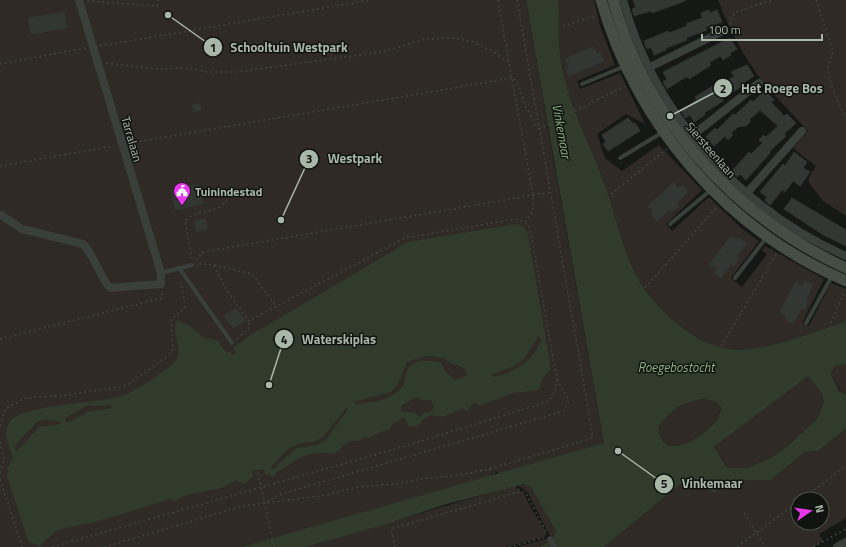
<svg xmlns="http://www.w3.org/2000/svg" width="846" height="547" font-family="'Titillium Web',sans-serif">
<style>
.green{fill:#302a26;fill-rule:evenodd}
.water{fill:#303b2c;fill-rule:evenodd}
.building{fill:#333734;stroke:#303431}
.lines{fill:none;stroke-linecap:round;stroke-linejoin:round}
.path{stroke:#3d443d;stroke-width:1.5;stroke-dasharray:2 3;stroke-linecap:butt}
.service{stroke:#393f3a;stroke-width:4}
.pedestrian{stroke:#393f3a;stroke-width:5.5}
.minor{stroke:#393f3a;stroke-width:8}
.secondary{stroke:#454d45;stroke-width:11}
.labels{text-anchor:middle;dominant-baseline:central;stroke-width:3;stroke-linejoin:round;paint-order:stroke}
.street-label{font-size:12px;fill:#a8b7a8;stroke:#111311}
.poi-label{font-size:12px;font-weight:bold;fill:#a8b7a8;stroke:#111311;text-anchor:start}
.water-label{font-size:13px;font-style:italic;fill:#8cb280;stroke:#111311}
.leader{fill:none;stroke:#a8b7a8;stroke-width:1.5}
.callout-dot{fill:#a8b7a8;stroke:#111311;stroke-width:1.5}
.mark-label{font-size:12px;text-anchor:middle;font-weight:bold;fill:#111}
.callout-label{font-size:13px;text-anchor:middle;font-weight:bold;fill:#a8b7a8;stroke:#111311;stroke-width:3;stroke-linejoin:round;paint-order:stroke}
</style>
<rect width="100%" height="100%" fill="#161816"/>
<g class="green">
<path d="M0,0H526L548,126L546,128H548L604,443L499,474L495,471L491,472L495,475L273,539L272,536H270L271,540L242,547H0Z"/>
<path d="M558,0H594L600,26L615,65L577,81L580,89L620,73L645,124L626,114L597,134L605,158L622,171L659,145L702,190L666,224L672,231L709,197L741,228L759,241L731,278L742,287L767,254L762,251L765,246L824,279L802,323L809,326L831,283L846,289V321C817,331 758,354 729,349C710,346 693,336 678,324C623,280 625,237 602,177C588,140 569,105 562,66C557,45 561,22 558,0Z"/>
<path d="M718,0H846V216L823,201L809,183V177L816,166L793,148L808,131C794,115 778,100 764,83C744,58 730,30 718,0Z"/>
<path d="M844,363L846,364V395L840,391L831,374L835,366Z"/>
<path d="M808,375L821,392L824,402L817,419L785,448L769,459L746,468H727L714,447Z"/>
<path d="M704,399L717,402L721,408C720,412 719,416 717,420C710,432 681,452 666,444C660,440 660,433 658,427C675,408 678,404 704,399Z"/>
<path d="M846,429V518L819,534L823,541L813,547H604L682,483L697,482L715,492L721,487L733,481L771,480L805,452L818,451ZM798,499H822V523H798Z"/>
<path d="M527,484L531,487L555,528L556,534L552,540L528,493L518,485Z"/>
<path d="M513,486L524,494L531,508L547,534L544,537L505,547H306Z"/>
<path d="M546,539H548L549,541L539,547H516Z"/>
</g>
<g class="water">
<path d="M526,0H558C561,22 557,45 562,66C569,105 588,140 602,177C625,237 623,280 678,324C693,336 710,346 729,349C758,354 817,331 846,321V364L835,366L831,374L839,391L846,395V429L818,451L805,452L771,480L733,481L721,487L715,493L697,482L682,483L604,547H539L552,540L556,531L531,487L524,484L447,504L383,525L306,547H242L604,443ZM808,376L821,392L824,402L817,419L785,448L769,459L746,468H727L714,447ZM704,399L717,402L721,408C720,412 719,416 717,420C709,432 681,452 666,444C660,440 660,433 658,427C675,408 678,404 704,399Z"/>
<path d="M516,224L524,227L528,234L551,369L543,378L539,390L513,393L481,405L474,403L467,411L463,408L443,417L431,415L421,421V424L413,427L408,426L405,418L402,417L399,421L392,424L390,429C384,431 375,434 370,438L364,437L358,441C343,439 345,448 333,454C310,451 305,454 286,467C281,470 276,471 274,477L265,474L264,469L252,471L253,476L244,484L235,480C227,490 198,491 185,496C180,497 178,500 174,502L173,499L168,500L98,521L58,530L41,544L40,547L28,541L7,476L8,467L13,458C10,446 2,437 9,423C18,404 102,404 125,395C138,389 166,371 176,361C183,348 171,332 177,320L190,326L204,338L217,340L227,353L229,351L233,355L236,353L233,348L249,336L408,242ZM539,335L541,340C534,361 514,372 494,377L491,375L514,366L525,358ZM426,356L444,358L451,363L464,368L467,374L464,377L455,380L447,373L440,362C430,361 414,358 408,369C405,374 406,382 402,387C391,401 372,402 356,404L354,402L391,392L397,386L407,362ZM416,397L423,400H431L434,407L430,412H425L420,417L415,413L401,411V406ZM111,405L112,408L88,412L67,423L65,419L67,417L86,406ZM347,407L348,409L326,440L316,445L297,448L272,470L271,467L289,448L302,443L314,442L323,437ZM45,420L59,421L61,424L39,427L17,451L15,449L17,443L38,421Z"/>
</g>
<g class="building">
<path d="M633,0H685V1L652,13L651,11L634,16L632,9L636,7Z"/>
<path d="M709,10L710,13L717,10L722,22L706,27L707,30L686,38L687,40L666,48V50L654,55L651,47L647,49L644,41L668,31L669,33L687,26L686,24L702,18L701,13Z"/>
<path d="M64,12L67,28L31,34L28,18Z"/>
<path d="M730,38L737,49L730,53L731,55L723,60L720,56L709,63L711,65L689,79L688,77L684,78L667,89L663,82L667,79L663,72Z"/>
<path d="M593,47L597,54L600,53L604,61L569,76L565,68L569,66L565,59Z"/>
<path d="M747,65L754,76L740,85L741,87L722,99L723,101L704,113L705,115L694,122L690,115L685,118L681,110L697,100L695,97L721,81L722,84L734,76L731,72Z"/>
<path d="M765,90L774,100L771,102L784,116L787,114L796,123L784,134L786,136L769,152L770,153L746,180L740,174L737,177L732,171L749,152L751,154L763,143L759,140L764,135L766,137L778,126L760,110L749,120L751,121L746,126L738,127L731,133L733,135L728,140L725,136L714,146L706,137L715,128L717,130L733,114L735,115L751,100L753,102Z"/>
<path d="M200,103L201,110L194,112L192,105Z"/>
<path d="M628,118L634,124L635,123L640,131L608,151L603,144L606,142L602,135Z"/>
<path d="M794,152L807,162L803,168L810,172L800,186L793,181L785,192L782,190L770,205L765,200L767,197L760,192L783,164L785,166Z"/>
<path d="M674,182L678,189L682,185L688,192L677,203L679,206L672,212L670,209L657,221L651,214L654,211L648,206Z"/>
<path d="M199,184L203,204L175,210L171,190Z"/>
<path d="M792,198L846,230V246L822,234L784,209Z"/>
<path d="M205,219L208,229L196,231L194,221Z"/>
<path d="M730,237L738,240L739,238L747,243L737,256L739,259L734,266L731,264L721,278L714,273L717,268L709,265Z"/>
<path d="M796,281L802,286L805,281L813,284L806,299L808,301L805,310L801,308L793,324L785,319L787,317L780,312Z"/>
<path d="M236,308L245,320L233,328L224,316Z"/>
</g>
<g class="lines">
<g class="path">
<path d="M498,0L509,63"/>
<path d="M816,0L833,51C833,57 829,62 828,68C828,82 840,107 846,119"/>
<path d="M87,1L157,6L158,0"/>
<path d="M730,25L734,13L771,0"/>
<path d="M563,26L597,15"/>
<path d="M100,46L370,0"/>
<path d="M106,63L157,69L185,68L209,72H236L381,52L426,39L454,38L473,42L496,53L509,63L533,195V211L525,222L515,219L405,238L249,321L224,286L214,265L198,264"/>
<path d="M0,64L86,48"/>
<path d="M539,129L625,86"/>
<path d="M130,143L512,78L516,80L526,107L538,129"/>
<path d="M0,166L114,146"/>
<path d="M611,194L667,149"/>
<path d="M192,259L185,221C202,203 223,222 233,185"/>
<path d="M196,260L203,252L551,192"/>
<path d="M214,265L252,274L276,306"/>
<path d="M645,288L717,207"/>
<path d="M831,323L845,290"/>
<path d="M0,339L162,298V291"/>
<path d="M237,339L250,327L249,321"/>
<path d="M721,346L777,253"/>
<path d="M0,426L5,409L25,398L66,395L120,387L129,384L169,355L173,348L171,319L181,312L185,306L181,282"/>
<path d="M0,442L4,459L0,475"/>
<path d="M489,469L527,495L547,534"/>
<path d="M258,473L274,547"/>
<path d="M0,479L22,547"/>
<path d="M802,499L846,466"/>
<path d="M267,502L278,495L564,411L569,400L557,380"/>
<path d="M744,513L765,547"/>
<path d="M52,547L402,447L547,402C554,396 556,389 557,380L530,229L525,223"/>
<path d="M104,547L243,506L326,495L358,487L398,484L421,479L460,475L489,469L590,439L593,437L517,0"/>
<path d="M395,547L391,529L522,491"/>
<path d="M509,547L544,538"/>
<path d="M737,547L798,502"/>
<path d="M813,547L846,529"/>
</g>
<g class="service">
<path d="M582,84L625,66"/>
<path d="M620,158L663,132"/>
<path d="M670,224L711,190"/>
<path d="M179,268L232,343"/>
<path d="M161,273L192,265"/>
<path d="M735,278L767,237"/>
<path d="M806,323L832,276"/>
</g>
<path class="pedestrian" d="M550,539L554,547"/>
<g class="minor">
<path d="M623,0C654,113 739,209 846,256"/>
<path d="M648,68L725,30"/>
<path d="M688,139L759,83"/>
<path d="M746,194L802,131"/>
<path d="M1,215L22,229L83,244C95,257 99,275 110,288L161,284V273L79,0"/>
<path d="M837,547L846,542"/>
</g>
<g class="secondary">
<path d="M601,0C637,125 726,229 846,281"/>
<path d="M613,0C645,119 735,217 846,268"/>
</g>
</g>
<defs>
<symbol id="civic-pin" viewBox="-11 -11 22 30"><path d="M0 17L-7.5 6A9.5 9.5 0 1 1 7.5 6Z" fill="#e638ed" stroke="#111311"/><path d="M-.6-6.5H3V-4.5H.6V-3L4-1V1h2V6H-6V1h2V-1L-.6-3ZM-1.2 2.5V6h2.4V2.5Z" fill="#fff"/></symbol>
</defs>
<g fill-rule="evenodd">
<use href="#civic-pin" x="172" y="181" width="20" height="27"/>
</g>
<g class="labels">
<g class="street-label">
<text transform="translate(132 139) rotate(74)">Tarralaan</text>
<text transform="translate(711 150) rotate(49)">Siersteenlaan</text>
</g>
<g class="poi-label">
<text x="195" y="191">Tuinindestad</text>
</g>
<g class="water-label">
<text transform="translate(562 131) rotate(80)">Vinkemaar</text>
<text x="676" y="367">Roegebostocht</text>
</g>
</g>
<path class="leader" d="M168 15L213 47M670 116L723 88M281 220L309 159M269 385L284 339M618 451L664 484"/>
<g class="callout-dot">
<circle cx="168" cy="15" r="4"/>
<circle cx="670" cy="116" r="4"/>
<circle cx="281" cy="220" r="4"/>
<circle cx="269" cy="385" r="4"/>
<circle cx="618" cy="451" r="4"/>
<circle cx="213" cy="47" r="10"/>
<circle cx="723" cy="88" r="10"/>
<circle cx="309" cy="159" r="10"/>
<circle cx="284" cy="339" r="10"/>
<circle cx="664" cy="484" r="10"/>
</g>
<g class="mark-label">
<text x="213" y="52">1</text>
<text x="723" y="93">2</text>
<text x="309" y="163">3</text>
<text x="284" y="344">4</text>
<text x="664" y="488">5</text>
</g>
<g class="callout-label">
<text x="289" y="52">Schooltuin Westpark</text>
<text x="782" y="93">Het Roege Bos</text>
<text x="355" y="163">Westpark</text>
<text x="339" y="344">Waterskiplas</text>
<text x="712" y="488">Vinkemaar</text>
</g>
<g transform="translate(810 511) rotate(77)"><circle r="19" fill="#111311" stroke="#4d554d"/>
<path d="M0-3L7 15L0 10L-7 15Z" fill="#e638ed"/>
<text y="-6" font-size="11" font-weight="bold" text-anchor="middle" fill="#a8b7a8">N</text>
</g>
<path d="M702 34v6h120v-6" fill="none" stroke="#a8b7a8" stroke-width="2"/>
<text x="708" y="34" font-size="12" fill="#a8b7a8" stroke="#111311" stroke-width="3" paint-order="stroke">100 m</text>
</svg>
